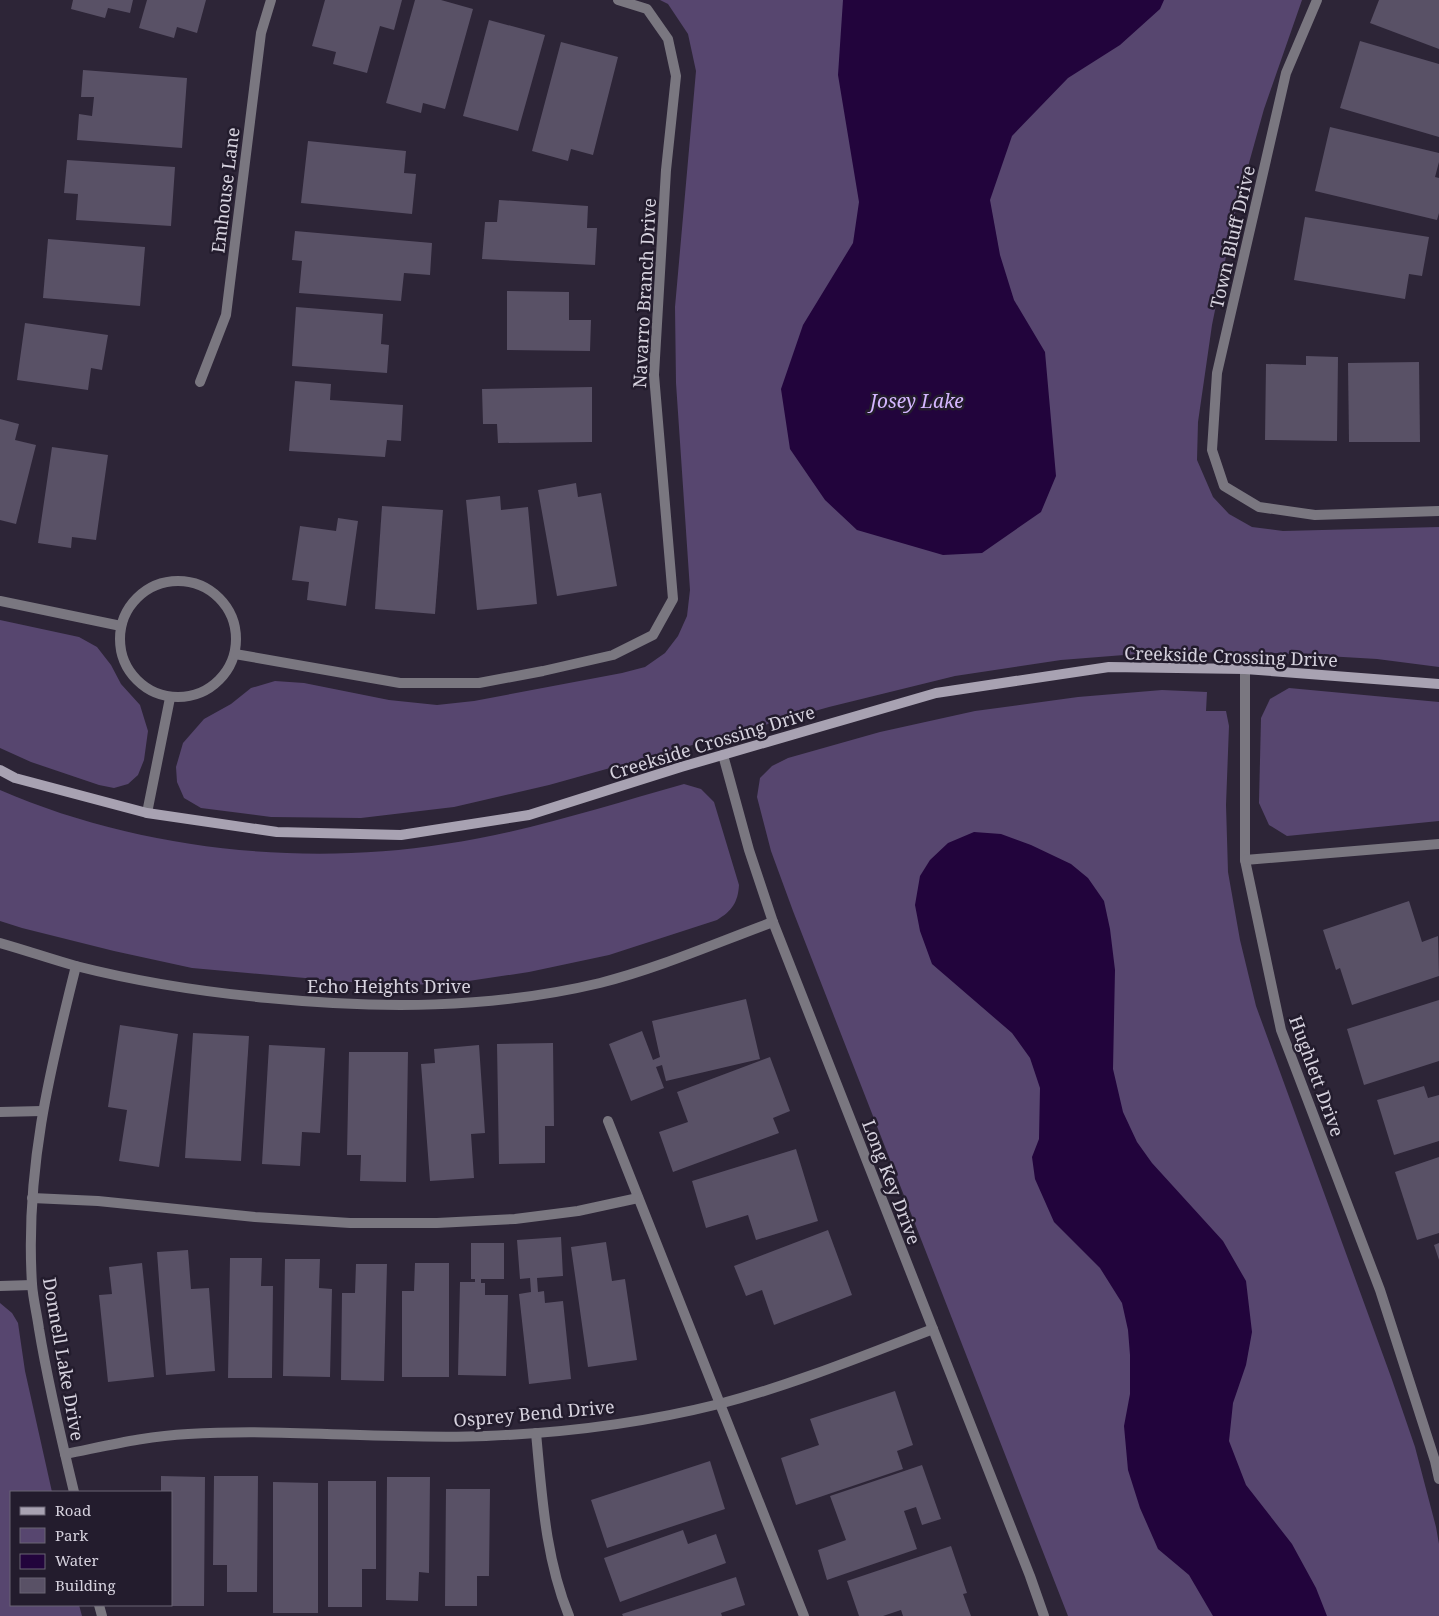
<svg xmlns="http://www.w3.org/2000/svg" width="1439" height="1616" font-family="'Noto Serif',serif">
<style>
.green{fill:#57466f}
.water{fill:#22043c}
.building{fill:#595166}
.lines{fill:none;stroke-linecap:round;stroke-linejoin:round}
.lane{stroke:#7a7780;stroke-width:10}
.street{stroke:#7a7780;stroke-width:10}
.secondary{stroke:#a8a2b2;stroke-width:10}
.labels{text-anchor:middle;dominant-baseline:central;stroke-width:5;stroke-linejoin:round;paint-order:stroke}
.street-label{font-size:18px;fill:#d6d2de;stroke:#231c2d}
.water-label{font-size:19px;font-style:italic;fill:#d4b6fe;stroke:#231c2d}
</style>
<rect width="100%" height="100%" fill="#2d2537"/>
<g class="green">
<path d="M660,0H1302L1264,109L1234,217L1212,325L1198,422L1197,460L1213,497L1229,514L1252,527L1283,531L1439,527V667L1377,659L1275,653L1162,652L1061,660L955,676L829,707L549,785L454,807L361,818L271,817L201,808L184,798L177,782L176,767L183,743L204,719L231,704L251,688L275,681L304,683L389,700L437,705L474,701L622,673L645,667L665,653L678,636L687,616L690,590L676,383L675,307L696,71L688,34L668,4Z"/>
<path d="M0,620L79,637L97,647L111,665L121,684L140,705L148,731L144,760L138,775L128,784L114,788L99,785L31,762L0,748Z"/>
<path d="M1289,688L1439,702V821L1287,836L1269,825L1259,803L1261,718L1270,699Z"/>
<path d="M1162,690L1207,692L1206,711H1226L1229,726L1226,805L1228,872L1240,940L1256,1006L1391,1377L1415,1447L1436,1527L1439,1544V1616H1068L793,911L771,851L757,797L760,778L772,766L788,758L880,732L975,711L1078,697Z"/>
<path d="M684,784L701,789L714,802L739,885C738,902 732,911 717,920L609,955L529,972L442,985L362,983L192,968L114,951L22,928L0,921V790C136,849 299,867 445,844C527,832 605,806 684,784Z"/>
<path d="M0,1303L12,1313L18,1323L25,1371L52,1492H11V1605H79L82,1616H0Z"/>
</g>
<g class="water">
<path d="M843,0H1164L1160,9L1120,45L1068,78L1012,136L990,200L1000,255L1014,300L1045,352L1056,476L1041,512L982,553L943,555L857,530L825,500L790,449L781,389L803,325L853,243L859,202L838,75Z"/>
<path d="M974,832L1001,834L1031,845L1071,864L1088,878L1104,901L1110,929L1115,970L1113,1069L1123,1112L1137,1142L1152,1163L1223,1241L1246,1281L1252,1332L1246,1365L1233,1403L1229,1441L1246,1485L1292,1544L1316,1588L1327,1616H1213L1189,1575L1158,1549L1140,1508L1128,1470L1124,1426L1130,1394V1355L1128,1330L1122,1303L1100,1268L1054,1222L1035,1179L1032,1157L1039,1139L1040,1088L1030,1058L1012,1033L932,964L920,931L915,905L920,876L930,860L948,843Z"/>
</g>
<g class="building">
<path d="M73,0H133L130,13L108,8L105,18L71,9Z"/>
<path d="M147,0H206L197,33L177,27L174,38L139,28Z"/>
<path d="M325,0H402L394,30L380,26L367,73L333,64L336,52L312,46Z"/>
<path d="M415,0H441L473,9L445,109L423,103L421,113L386,103Z"/>
<path d="M1379,0H1439V49L1370,23Z"/>
<path d="M489,20L545,35L518,131L463,116Z"/>
<path d="M1360,41L1439,64V137L1340,108Z"/>
<path d="M561,42L618,57L593,155L571,149L568,161L532,151Z"/>
<path d="M83,70L187,78L182,148L77,140L79,114L92,116L94,97H81Z"/>
<path d="M1330,127L1439,153V162L1435,177L1439,178V213L1437,220L1315,191Z"/>
<path d="M308,141L406,151L404,173L416,174L412,214L301,203Z"/>
<path d="M67,160L175,167L171,226L76,220L78,194L64,193Z"/>
<path d="M499,200L588,206L587,228H597L595,265L482,259L485,222H497Z"/>
<path d="M1305,217L1429,237L1422,276L1409,274L1405,299L1294,280Z"/>
<path d="M295,231L432,243L430,275L404,273L401,301L299,293L302,261L292,260Z"/>
<path d="M48,239L145,247L140,306L43,298Z"/>
<path d="M507,291L569,292V320H591L590,351L507,350Z"/>
<path d="M296,307L383,314L381,344L389,345L387,373L292,366Z"/>
<path d="M25,323L108,335L102,370L91,368L88,390L17,380Z"/>
<path d="M1306,356L1338,357L1337,441L1265,440L1266,364L1306,365Z"/>
<path d="M1419,362L1420,442H1349L1348,363Z"/>
<path d="M295,381L331,384L330,400L403,405L401,441L387,440L385,457L289,451Z"/>
<path d="M592,387V442L498,443L497,424H483L482,389Z"/>
<path d="M0,419L19,424L15,440L36,445L16,524L0,520Z"/>
<path d="M52,447L108,455L96,540L72,537L71,548L38,543Z"/>
<path d="M576,483L578,497L601,493L617,586L557,596L538,490Z"/>
<path d="M500,496L501,510L528,507L537,604L477,610L466,500Z"/>
<path d="M382,506L443,510L435,614L375,609Z"/>
<path d="M338,518L358,521L346,606L307,600L309,582L292,580L300,526L336,531Z"/>
<path d="M1409,901L1422,942L1438,936L1439,976L1352,1005L1340,968L1336,970L1323,930Z"/>
<path d="M746,999L760,1059L666,1081L662,1065L656,1067L664,1088L631,1101L609,1044L642,1031L653,1060L660,1057L652,1021Z"/>
<path d="M1439,1000V1061L1364,1085L1347,1029Z"/>
<path d="M120,1025L178,1034L159,1167L119,1161L127,1110L108,1107Z"/>
<path d="M193,1033L249,1036L241,1161L185,1158Z"/>
<path d="M553,1043L554,1126H545V1163L499,1164L497,1044Z"/>
<path d="M269,1045L325,1048L320,1133L302,1132L300,1166L262,1164Z"/>
<path d="M479,1045L485,1133L471,1134L474,1178L430,1181L421,1064L435,1063L434,1049Z"/>
<path d="M349,1052H408L406,1182L360,1181L361,1155H347Z"/>
<path d="M770,1057L790,1111L773,1118L779,1133L673,1172L659,1132L688,1122L677,1092Z"/>
<path d="M1424,1086L1428,1098L1439,1095V1141L1394,1155L1377,1100Z"/>
<path d="M796,1149L818,1221L756,1240L748,1215L706,1228L692,1181Z"/>
<path d="M1439,1157V1233L1417,1240L1395,1172Z"/>
<path d="M828,1230L852,1295L774,1325L762,1290L746,1296L734,1266Z"/>
<path d="M561,1237L563,1276L537,1278L538,1292L544,1291L545,1303L563,1301L571,1379L529,1384L519,1294L531,1292L530,1278L520,1279L517,1240Z"/>
<path d="M606,1242L612,1281L625,1279L637,1360L588,1367L571,1247Z"/>
<path d="M471,1243H504V1279H481V1283H485V1295H508L506,1376L458,1375L460,1282H475V1279H471Z"/>
<path d="M1439,1243V1260L1434,1245Z"/>
<path d="M188,1250L191,1289L209,1288L215,1371L166,1375L157,1252Z"/>
<path d="M230,1258H262L261,1286H273L272,1378H228Z"/>
<path d="M285,1259H320L319,1288L332,1289L330,1377L283,1376Z"/>
<path d="M142,1263L154,1377L108,1382L99,1295L112,1294L109,1267Z"/>
<path d="M415,1263H449V1377H402V1291H414Z"/>
<path d="M356,1264H387L384,1381L341,1380L342,1293H355Z"/>
<path d="M895,1391L913,1445L897,1451L903,1469L796,1505L781,1458L819,1445L810,1419Z"/>
<path d="M710,1461L725,1509L607,1548L591,1500Z"/>
<path d="M922,1465L941,1519L922,1525L916,1507L904,1511L917,1549L827,1580L818,1550L846,1540L830,1496Z"/>
<path d="M161,1476L205,1477L204,1606H171V1492H161Z"/>
<path d="M214,1476H258L257,1592H227V1565H213Z"/>
<path d="M387,1477H430L429,1573L419,1572L418,1601L386,1600Z"/>
<path d="M328,1481H376V1569H362V1607H328Z"/>
<path d="M273,1482L318,1483V1613H273Z"/>
<path d="M446,1489H490L489,1576H477V1606H445Z"/>
<path d="M683,1530L688,1544L716,1534L726,1563L620,1602L604,1558Z"/>
<path d="M951,1546L967,1593L963,1594L971,1616H903L901,1610L883,1616H859L847,1581Z"/>
<path d="M736,1577L745,1605L721,1613L722,1616H623L622,1614Z"/>
</g>
<g class="lines">
<g class="lane">
<path d="M0,1112L42,1111"/>
<path d="M608,1121L804,1616"/>
<path d="M32,1198L98,1201L255,1217L350,1223H437L515,1219L578,1211L638,1198"/>
</g>
<g class="street">
<path d="M1317,0L1286,73L1217,373L1212,450L1224,486L1259,507L1315,515L1439,511"/>
<path d="M200,382L226,315L261,33L271,0"/>
<circle cx="178" cy="639" r="58"/>
<path d="M0,601L121,626"/>
<path d="M235,654L400,683H479L543,671L613,655L653,635L673,599L654,375L666,170L676,76L668,39L647,9L618,0"/>
<path d="M1245,669V860L1281,1030L1380,1290L1435,1461L1439,1479"/>
<path d="M723,755L749,850L773,922L1030,1576L1044,1616"/>
<path d="M147,813L170,698"/>
<path d="M1245,860L1439,844"/>
<path d="M0,943C25,950 51,959 76,966C139,982 203,992 268,998C380,1009 491,1009 600,983C659,968 716,943 773,922"/>
<path d="M0,1286L32,1285"/>
<path d="M536,1433C542,1495 545,1557 569,1616"/>
<path d="M65,1454C106,1446 146,1436 188,1434C287,1428 386,1440 486,1436C563,1433 643,1423 719,1404C792,1385 863,1356 933,1329"/>
<path d="M74,1492C61,1438 48,1384 39,1329C37,1314 33,1299 32,1284C25,1172 49,1073 76,966"/>
<path d="M99,1605L102,1616"/>
</g>
<path class="secondary" d="M0,770L15,778L147,813L277,832L401,835L529,815L681,767L936,693L1109,667L1245,669L1439,684"/>
</g>
<g class="labels">
<g class="street-label">
<text transform="translate(225 190) rotate(-83)">Emhouse Lane</text>
<text transform="translate(1232 237) rotate(-77)">Town Bluff Drive</text>
<text transform="translate(644 293) rotate(-87)">Navarro Branch Drive</text>
<text transform="translate(1231 656) rotate(2)">Creekside Crossing Drive</text>
<text transform="translate(712 742) rotate(-17)">Creekside Crossing Drive</text>
<text x="389" y="986">Echo Heights Drive</text>
<text transform="translate(1317 1076) rotate(70)">Hughlett Drive</text>
<text transform="translate(892 1182) rotate(69)">Long Key Drive</text>
<text transform="translate(64 1359) rotate(80)">Donnell Lake Drive</text>
<text transform="translate(534 1413) rotate(-5)">Osprey Bend Drive</text>
</g>
<g class="water-label">
<text x="917" y="401">Josey Lake</text>
</g>
</g>
<rect x="10" y="1491" width="162" height="115" fill="#231c2d" stroke="#6b6574"/>
<rect x="20" y="1507" width="25" height="8" fill="#a8a2b2" stroke="#6b6574"/>
<text x="55" y="1516" font-size="15" fill="#d6d2de">Road</text>
<rect x="20" y="1528" width="25" height="15" fill="#57466f" stroke="#6b6574"/>
<text x="55" y="1541" font-size="15" fill="#d6d2de">Park</text>
<rect x="20" y="1554" width="25" height="15" fill="#22043c" stroke="#6b6574"/>
<text x="55" y="1566" font-size="15" fill="#d6d2de">Water</text>
<rect x="20" y="1578" width="25" height="15" fill="#595166" stroke="#6b6574"/>
<text x="55" y="1591" font-size="15" fill="#d6d2de">Building</text>
</svg>
